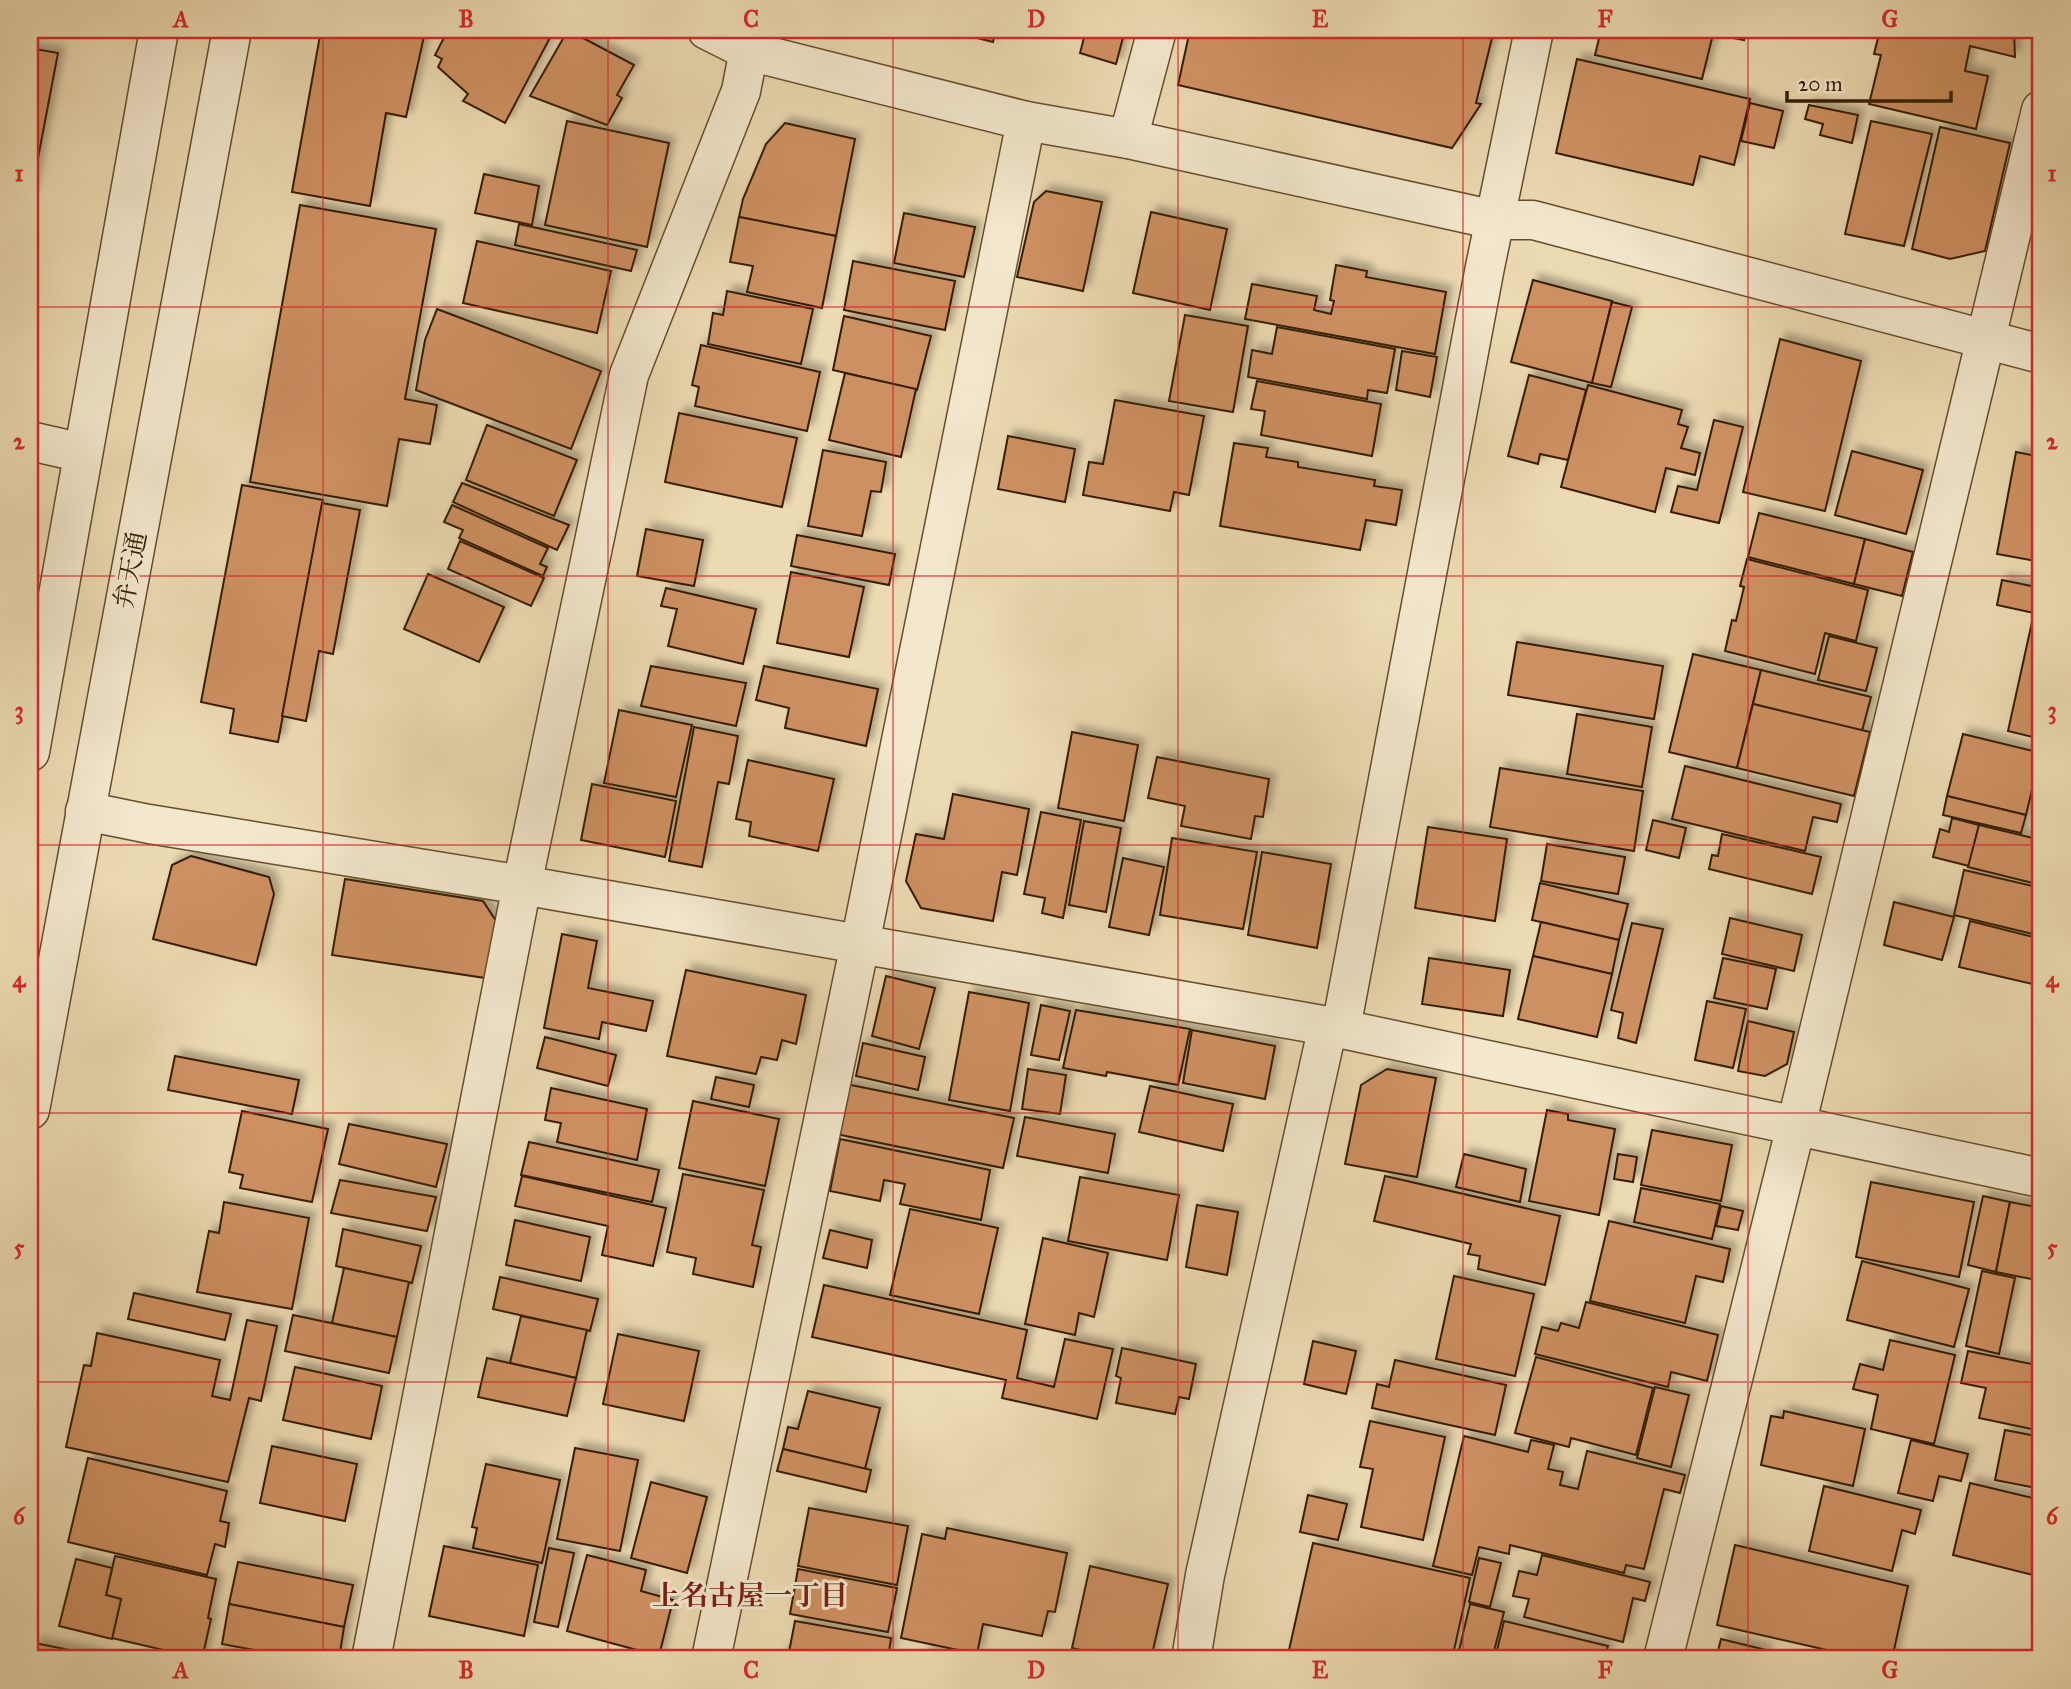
<svg xmlns="http://www.w3.org/2000/svg" width="2071" height="1689" font-family="'IM FELL Great Primer','Noto Serif JP',serif">
<style>
.building{fill:#cd9062;stroke:#371f00;stroke-width:2;filter:url(#shadow)}
.lines{fill:none;stroke-linecap:round;stroke-linejoin:round}
.minor-casing{stroke:#644e2c;stroke-width:41}
.minor{stroke:#f3e7cd;stroke-width:38}
.grid{fill:none;stroke:#d62828;stroke-width:2;stroke-opacity:0.55}
.labels{text-anchor:middle;dominant-baseline:central;stroke-width:6;stroke-linejoin:round;paint-order:stroke}
.street-label{font-size:26px;fill:#371f00;stroke:#f3e7cd}
.neighbourhood-label{font-size:28px;font-weight:bold;fill:#7a1f14;stroke:#f3e7cd}
.neatline{fill:none;stroke:#d62828;stroke-width:2.5}
.grid-label{font-size:23px;text-anchor:middle;font-weight:bold;fill:#d62828}
</style>
<defs>
<filter id="shadow"><feDropShadow dx="6" dy="-6" stdDeviation="3.5" flood-color="#0004"/></filter>
</defs>
<rect width="100%" height="100%" fill="#ecdab2"/>
<filter id="stains"><feTurbulence type="fractalNoise" baseFrequency=".00286" numOctaves="4"/><feColorMatrix values="0 0 0 0 .2 0 0 0 0 .09 0 0 0 0 .02 0 0 0 .5 -.17"/></filter>
<radialGradient id="worn" r=".72"><stop offset=".6" stop-color="#630" stop-opacity="0"/><stop offset="1" stop-color="#630" stop-opacity=".3"/></radialGradient>
<g class="building">
<path d="M321,30H413L425,32L406,117L386,113L370,206L292,192Z"/>
<path d="M448,30H554L505,123L463,101L468,94L438,67L442,59L435,55Z"/>
<path d="M568,30L634,65L617,95L622,98L607,125L530,96Z"/>
<path d="M962,30H996L993,42L961,34Z"/>
<path d="M1086,30H1125L1116,64L1080,53Z"/>
<path d="M1190,30H1494L1476,103L1481,104L1452,148L1178,85Z"/>
<path d="M1601,30H1746L1744,40L1713,34L1702,79L1595,55Z"/>
<path d="M1880,30H2014L2015,57L1970,46L1965,71L1988,76L1976,129L1869,104L1881,55L1874,54Z"/>
<path d="M30,48L58,53L30,200Z"/>
<path d="M1577,59L1750,99L1734,165L1700,156L1693,185L1556,153Z"/>
<path d="M1750,103L1783,111L1774,148L1741,141Z"/>
<path d="M1809,105L1858,115L1852,143L1820,135L1823,124L1805,119Z"/>
<path d="M567,121L669,143L647,247L545,225Z"/>
<path d="M1871,121L1932,134L1904,246L1845,234Z"/>
<path d="M785,123L855,139L836,236L739,217L743,199L766,144Z"/>
<path d="M1940,127L2010,143L1985,251L1950,259L1912,249Z"/>
<path d="M484,174L539,186L532,225L475,213Z"/>
<path d="M1046,191L1102,202L1083,291L1017,277L1034,202Z"/>
<path d="M300,205L436,229L405,399L437,405L430,444L399,439L387,506L250,482Z"/>
<path d="M1151,212L1227,229L1210,310L1133,293Z"/>
<path d="M904,213L975,227L964,277L894,263Z"/>
<path d="M739,217L836,236L822,308L747,292L753,266L730,262Z"/>
<path d="M519,224L637,250L631,271L515,245Z"/>
<path d="M477,241L611,271L597,333L463,303Z"/>
<path d="M853,261L955,281L945,330L844,310Z"/>
<path d="M1336,265L1367,271L1366,277L1446,292L1435,354L1245,319L1252,284L1317,296L1314,310L1331,314L1334,301L1330,300Z"/>
<path d="M1533,280L1612,301L1592,383L1511,362Z"/>
<path d="M727,291L813,309L801,364L708,344L713,313L723,315Z"/>
<path d="M1612,302L1632,307L1611,387L1592,383Z"/>
<path d="M437,309L601,371L571,449L416,390L425,340Z"/>
<path d="M1185,315L1248,326L1233,412L1169,401Z"/>
<path d="M844,316L931,336L917,390L833,370Z"/>
<path d="M1277,327L1395,349L1387,393L1368,390L1367,399L1248,377L1252,350L1272,354Z"/>
<path d="M1780,339L1861,361L1825,511L1743,492Z"/>
<path d="M701,345L820,372L807,431L695,406L699,387L692,385Z"/>
<path d="M1402,351L1437,357L1430,397L1396,390Z"/>
<path d="M845,373L916,389L901,457L829,440Z"/>
<path d="M1529,375L1586,390L1568,460L1540,454L1538,464L1508,456Z"/>
<path d="M1257,381L1381,404L1372,456L1261,435L1265,411L1251,409Z"/>
<path d="M1588,385L1682,410L1678,424L1688,427L1681,448L1700,453L1695,475L1666,468L1655,512L1561,487Z"/>
<path d="M1115,400L1204,416L1189,495L1174,492L1170,511L1083,495L1089,462L1103,464Z"/>
<path d="M679,413L797,438L782,507L665,482Z"/>
<path d="M1714,420L1743,427L1719,523L1671,512L1678,486L1697,490Z"/>
<path d="M487,425L577,460L554,516L466,480Z"/>
<path d="M1008,436L1075,449L1065,502L998,489Z"/>
<path d="M1234,443L1268,448L1266,457L1298,462V467L1375,480L1374,486L1402,490L1396,525L1366,520L1360,550L1220,526Z"/>
<path d="M823,450L886,462L881,492L871,491L862,536L808,526Z"/>
<path d="M1852,451L1923,470L1906,534L1835,515Z"/>
<path d="M2016,452L2041,457V562L1997,554Z"/>
<path d="M462,483L569,525L557,550L453,502Z"/>
<path d="M242,485L323,500L278,742L230,733L234,709L201,702Z"/>
<path d="M322,503L360,510L333,654L319,651L306,721L282,716Z"/>
<path d="M452,505L548,548L540,564L547,567L543,576L459,538L463,530L444,522Z"/>
<path d="M1759,513L1865,539L1854,584L1748,557Z"/>
<path d="M646,529L703,540L694,586L637,576Z"/>
<path d="M797,535L895,554L889,585L791,566Z"/>
<path d="M1865,539L1913,552L1902,596L1854,584Z"/>
<path d="M460,541L544,578L531,606L448,569Z"/>
<path d="M1747,559L1868,590L1856,641L1825,633L1815,674L1725,651L1732,620L1736,621L1744,587L1740,586Z"/>
<path d="M791,572L864,587L849,657L777,643Z"/>
<path d="M428,574L504,607L479,662L404,629Z"/>
<path d="M2002,580L2041,588V739L2008,731L2034,613L1997,605Z"/>
<path d="M666,588L756,609L743,664L668,646L677,609L661,606Z"/>
<path d="M1829,636L1877,648L1866,691L1818,680Z"/>
<path d="M1517,642L1663,666L1654,719L1508,695Z"/>
<path d="M1693,654L1761,670L1737,768L1669,752Z"/>
<path d="M651,666L746,683L736,726L641,706Z"/>
<path d="M764,666L878,689L866,746L785,728L789,708L756,700Z"/>
<path d="M1761,670L1871,697L1862,731L1753,704Z"/>
<path d="M1753,704L1870,732L1854,796L1737,768Z"/>
<path d="M619,710L692,725L676,797L604,783Z"/>
<path d="M1577,714L1652,727L1642,787L1567,774Z"/>
<path d="M694,727L738,736L729,784L718,782L702,867L669,861Z"/>
<path d="M1072,732L1138,745L1124,821L1058,808Z"/>
<path d="M1963,734L2041,753V775L2036,773L2026,815L1947,796Z"/>
<path d="M1157,757L1269,779L1263,817L1255,816L1251,839L1181,826L1185,806L1148,798Z"/>
<path d="M748,760L834,779L818,851L749,836L751,822L736,819Z"/>
<path d="M1685,766L1841,804L1837,822L1813,817L1805,851L1672,819Z"/>
<path d="M1500,768L1643,791L1634,851L1490,827Z"/>
<path d="M592,784L676,801L665,857L581,840Z"/>
<path d="M953,794L1029,809L1017,875L1002,872L993,921L921,908L906,881L916,834L944,839Z"/>
<path d="M1947,796L2026,815L2021,833L1943,815Z"/>
<path d="M1041,812L1081,820L1063,918L1042,913L1045,898L1024,894Z"/>
<path d="M1952,818L1979,825L1969,866L1933,857L1940,829L1949,832Z"/>
<path d="M1653,820L1686,828L1679,858L1646,850Z"/>
<path d="M1084,821L1121,828L1106,912L1069,905Z"/>
<path d="M1979,825L2041,840V885L1968,867Z"/>
<path d="M1428,827L1507,839L1495,921L1415,908Z"/>
<path d="M1722,834L1821,857L1812,894L1709,869L1712,855L1718,856Z"/>
<path d="M1172,838L1257,852L1243,929L1160,915Z"/>
<path d="M1547,844L1625,857L1618,894L1541,881Z"/>
<path d="M1262,852L1331,864L1317,948L1248,935Z"/>
<path d="M191,856L269,877L274,894L256,965L153,939L172,865Z"/>
<path d="M1123,858L1164,867L1149,935L1109,927Z"/>
<path d="M1964,870L2041,888V936L1954,915Z"/>
<path d="M345,879L483,901L500,927L492,979L332,955Z"/>
<path d="M1540,883L1628,904L1619,940L1532,920Z"/>
<path d="M1894,902L1954,917L1942,960L1884,945Z"/>
<path d="M1730,918L1802,935L1794,971L1722,954Z"/>
<path d="M1970,921L2041,939V986L1959,967Z"/>
<path d="M1541,922L1619,940L1612,974L1533,956Z"/>
<path d="M1632,923L1663,929L1636,1043L1618,1038L1623,1013L1611,1010Z"/>
<path d="M562,934L597,941L588,988L653,1001L646,1031L602,1022L599,1039L544,1028Z"/>
<path d="M1533,956L1612,974L1597,1037L1518,1019Z"/>
<path d="M1429,958L1510,970L1503,1016L1422,1004Z"/>
<path d="M1723,958L1776,969L1767,1009L1714,998Z"/>
<path d="M686,970L806,995L796,1044L782,1040L777,1060L761,1057L756,1074L667,1056Z"/>
<path d="M886,976L935,988L919,1049L872,1036Z"/>
<path d="M969,992L1029,1003L1010,1111L949,1100Z"/>
<path d="M1707,1001L1746,1009L1733,1068L1695,1060Z"/>
<path d="M1041,1005L1070,1011L1059,1060L1031,1055Z"/>
<path d="M1076,1010L1190,1029L1178,1085L1107,1072L1106,1076L1063,1068Z"/>
<path d="M1748,1021L1794,1032L1787,1064L1765,1076L1738,1071Z"/>
<path d="M1192,1030L1275,1046L1265,1099L1183,1083Z"/>
<path d="M545,1037L616,1055L608,1086L537,1068Z"/>
<path d="M863,1043L925,1057L918,1090L856,1076Z"/>
<path d="M175,1056L299,1080L292,1114L168,1090Z"/>
<path d="M1028,1069L1066,1075L1060,1114L1022,1109Z"/>
<path d="M1387,1069L1436,1078L1417,1177L1345,1164L1361,1085Z"/>
<path d="M716,1077L754,1085L749,1107L711,1099Z"/>
<path d="M846,1084L1014,1118L1003,1168L836,1134Z"/>
<path d="M1150,1086L1233,1104L1223,1151L1139,1132Z"/>
<path d="M551,1088L647,1109L637,1160L557,1142L561,1123L545,1120Z"/>
<path d="M693,1101L779,1119L765,1186L679,1168Z"/>
<path d="M1547,1110L1568,1114V1120L1615,1129L1599,1215L1529,1201Z"/>
<path d="M242,1111L328,1129L312,1202L240,1188L243,1175L229,1172Z"/>
<path d="M1025,1117L1115,1134L1108,1173L1017,1156Z"/>
<path d="M349,1124L447,1144L436,1187L339,1164Z"/>
<path d="M1652,1130L1732,1145L1721,1201L1641,1185Z"/>
<path d="M840,1139L990,1170L981,1220L900,1204L905,1184L884,1180L880,1201L830,1191Z"/>
<path d="M529,1142L659,1170L652,1202L521,1175Z"/>
<path d="M1464,1154L1526,1169L1520,1202L1456,1187Z"/>
<path d="M1618,1154L1637,1157L1633,1182L1614,1179Z"/>
<path d="M683,1174L764,1190L752,1245L761,1247L753,1287L693,1274L696,1258L667,1252Z"/>
<path d="M522,1176L666,1208L653,1266L602,1255L608,1226L515,1206Z"/>
<path d="M1385,1176L1560,1216L1545,1285L1478,1269L1480,1256L1468,1254L1471,1244L1374,1221Z"/>
<path d="M1080,1177L1179,1195L1167,1260L1068,1241Z"/>
<path d="M340,1180L436,1197L427,1231L331,1213Z"/>
<path d="M1871,1182L1974,1202L1959,1277L1856,1257Z"/>
<path d="M1641,1188L1720,1204L1712,1239L1634,1222Z"/>
<path d="M1983,1196L2010,1202L1996,1272L1968,1265Z"/>
<path d="M224,1202L309,1218L292,1309L197,1292L209,1231L219,1233Z"/>
<path d="M2010,1202L2041,1208V1281L1996,1272Z"/>
<path d="M1197,1205L1238,1212L1227,1275L1186,1267Z"/>
<path d="M1721,1206L1743,1211L1738,1230L1716,1226Z"/>
<path d="M910,1209L998,1228L979,1314L890,1295Z"/>
<path d="M515,1220L590,1237L581,1281L506,1265Z"/>
<path d="M1609,1221L1730,1249L1723,1282L1696,1276L1685,1323L1590,1301Z"/>
<path d="M343,1229L421,1246L412,1283L336,1266Z"/>
<path d="M830,1230L872,1240L867,1268L823,1258Z"/>
<path d="M1043,1238L1108,1253L1094,1317L1079,1313L1075,1335L1025,1324Z"/>
<path d="M1862,1261L1969,1289L1954,1347L1847,1320Z"/>
<path d="M344,1268L409,1282L397,1337L332,1323Z"/>
<path d="M1982,1271L2015,1278L1999,1354L1966,1346Z"/>
<path d="M1454,1276L1534,1294L1515,1376L1436,1359Z"/>
<path d="M500,1277L598,1299L590,1331L493,1309Z"/>
<path d="M824,1285L1027,1330L1017,1378L1054,1387L1065,1339L1113,1349L1097,1419L1002,1398L1006,1380L812,1337Z"/>
<path d="M134,1293L231,1314L225,1340L128,1319Z"/>
<path d="M1586,1302L1718,1335L1707,1381L1671,1372L1668,1387L1535,1354L1542,1327L1558,1331L1561,1323L1579,1328Z"/>
<path d="M293,1315L397,1337L389,1373L285,1351Z"/>
<path d="M521,1316L587,1330L576,1378L510,1363Z"/>
<path d="M247,1320L277,1326L261,1401L249,1398L228,1482L66,1447L84,1365L91,1366L97,1333L220,1360L212,1396L230,1400Z"/>
<path d="M2041,1325V1362L2033,1360Z"/>
<path d="M618,1334L699,1351L684,1421L603,1404Z"/>
<path d="M1890,1340L1955,1355L1934,1444L1871,1429L1878,1395L1853,1389L1860,1364L1883,1370Z"/>
<path d="M1313,1341L1356,1351L1346,1394L1304,1384Z"/>
<path d="M1122,1348L1196,1364L1189,1399L1179,1397L1175,1414L1116,1403L1121,1378L1116,1376Z"/>
<path d="M1968,1351L2041,1366V1431L1979,1418L1986,1388L1961,1383Z"/>
<path d="M1536,1357L1653,1388L1636,1455L1571,1438L1569,1447L1515,1433Z"/>
<path d="M487,1358L576,1378L567,1416L478,1397Z"/>
<path d="M1395,1360L1506,1385L1495,1435L1372,1408L1377,1384L1389,1387Z"/>
<path d="M295,1367L382,1386L371,1439L283,1420Z"/>
<path d="M1655,1387L1689,1395L1671,1467L1637,1458Z"/>
<path d="M808,1391L880,1408L865,1469L783,1449L788,1427L798,1429Z"/>
<path d="M1784,1411L1865,1429L1853,1486L1761,1465L1771,1416L1783,1418Z"/>
<path d="M1370,1421L1445,1437L1423,1540L1361,1527L1373,1469L1360,1467Z"/>
<path d="M2005,1430L2041,1437V1489L1995,1480Z"/>
<path d="M1464,1436L1528,1452L1531,1440L1554,1445L1548,1469L1563,1472L1560,1485L1578,1489L1587,1451L1685,1475L1680,1493L1664,1489L1644,1569L1626,1565L1624,1573L1510,1545L1509,1554L1479,1547L1472,1575L1433,1566Z"/>
<path d="M1911,1440L1968,1454L1961,1481L1939,1476L1933,1501L1898,1493Z"/>
<path d="M272,1446L357,1464L345,1521L260,1503Z"/>
<path d="M575,1448L638,1460L620,1551L557,1539Z"/>
<path d="M783,1449L871,1470L866,1492L777,1471Z"/>
<path d="M88,1458L227,1491L220,1521L229,1523L225,1547L215,1544L207,1575L68,1542Z"/>
<path d="M486,1464L560,1480L542,1563L473,1548L477,1528L472,1527Z"/>
<path d="M651,1482L707,1497L687,1573L631,1558Z"/>
<path d="M1970,1483L2041,1500V1577L1953,1555Z"/>
<path d="M1824,1486L1921,1510L1915,1534L1902,1530L1892,1571L1809,1551Z"/>
<path d="M1308,1495L1347,1504L1338,1540L1300,1532Z"/>
<path d="M809,1508L908,1526L897,1585L798,1566Z"/>
<path d="M947,1528L1067,1553L1055,1612L1048,1611L1042,1636L983,1624L977,1654L901,1638L922,1534L945,1539Z"/>
<path d="M1313,1543L1470,1578L1452,1659H1287Z"/>
<path d="M1735,1545L1908,1586L1892,1659H1866L1717,1625Z"/>
<path d="M444,1546L538,1565L524,1636L429,1616Z"/>
<path d="M549,1548L574,1553L558,1627L534,1622Z"/>
<path d="M587,1555L646,1570L641,1591L673,1600L659,1656L567,1631Z"/>
<path d="M1542,1555L1650,1582L1645,1601L1633,1598L1623,1642L1524,1617L1529,1599L1513,1596L1519,1571L1537,1575Z"/>
<path d="M115,1556L216,1579L208,1618L211,1619L202,1659L112,1638L121,1599L106,1595Z"/>
<path d="M1479,1558L1501,1563L1490,1607L1469,1602Z"/>
<path d="M76,1559L112,1568L106,1595L121,1599L112,1639L59,1626Z"/>
<path d="M238,1562L353,1585L344,1627L229,1604Z"/>
<path d="M1090,1566L1168,1584L1151,1659H1122L1072,1648Z"/>
<path d="M798,1569L897,1588L888,1632L790,1614Z"/>
<path d="M229,1604L344,1627L339,1659H303L222,1644Z"/>
<path d="M1470,1604L1504,1612L1492,1659H1457Z"/>
<path d="M795,1621L891,1638L888,1659H782L783,1651L789,1652Z"/>
<path d="M1504,1621L1608,1646L1604,1659H1495Z"/>
<path d="M1721,1639L1766,1650L1763,1659H1716Z"/>
<path d="M35,1643L99,1656L98,1659H32Z"/>
<path d="M925,1650L979,1659H923Z"/>
<path d="M217,1651L259,1659H216Z"/>
</g>
<g class="lines">
<defs>
<g id="minor">
<path d="M707,30L749,51L1026,121L1128,139L1495,220H1533L2041,354"/>
<path d="M1128,139L1157,30"/>
<path d="M30,441L83,453"/>
<path d="M30,752L159,30"/>
<path d="M85,811L149,824L522,885L1328,1026L2041,1178"/>
<path d="M1341,1028L1485,267L1534,30"/>
<path d="M30,1110L232,30"/>
<path d="M371,1659L522,885L629,375L741,91L753,30"/>
<path d="M711,1659L860,944L1026,121"/>
<path d="M1191,1659L1205,1575L1328,1026"/>
<path d="M1663,1659L1796,1126L2041,110"/>
</g>
</defs>
<use href="#minor" class="minor-casing"/>
<use href="#minor" class="minor"/>
</g>
<path class="grid" d="M323,30V1659M608,30V1659M893,30V1659M1178,30V1659M1463,30V1659M1748,30V1659M30,307H2041M30,576H2041M30,845H2041M30,1113H2041M30,1382H2041"/>
<g class="labels">
<g class="street-label">
<text transform="translate(130 570) rotate(-79)">弁天通</text>
</g>
<g class="neighbourhood-label">
<text x="750" y="1595">上名古屋一丁目</text>
</g>
</g>
<rect width="2071" height="1689" fill="none" stroke="#ecdab2" stroke-width="77"/>
<path d="M1787 91v10h164v-10" fill="none" stroke="#371f00" stroke-width="3.5"/>
<text x="1798" y="91" font-size="21" fill="#371f00" stroke="#f3e7cd" stroke-width="5" paint-order="stroke">20 m</text>
<rect x="38" y="38" width="1994" height="1612" class="neatline"/>
<g class="grid-label">
<text x="181" y="27">A</text>
<text x="466" y="27">B</text>
<text x="751" y="27">C</text>
<text x="1036" y="27">D</text>
<text x="1320" y="27">E</text>
<text x="1605" y="27">F</text>
<text x="1890" y="27">G</text>
<text x="19" y="181">1</text>
<text x="2052" y="181">1</text>
<text x="19" y="449">2</text>
<text x="2052" y="449">2</text>
<text x="19" y="718">3</text>
<text x="2052" y="718">3</text>
<text x="19" y="987">4</text>
<text x="2052" y="987">4</text>
<text x="19" y="1255">5</text>
<text x="2052" y="1255">5</text>
<text x="19" y="1524">6</text>
<text x="2052" y="1524">6</text>
<text x="181" y="1678">A</text>
<text x="466" y="1678">B</text>
<text x="751" y="1678">C</text>
<text x="1036" y="1678">D</text>
<text x="1320" y="1678">E</text>
<text x="1605" y="1678">F</text>
<text x="1890" y="1678">G</text>
</g>
<rect width="100%" height="100%" filter="url(#stains)"/>
<rect width="100%" height="100%" fill="url(#worn)"/>
</svg>
